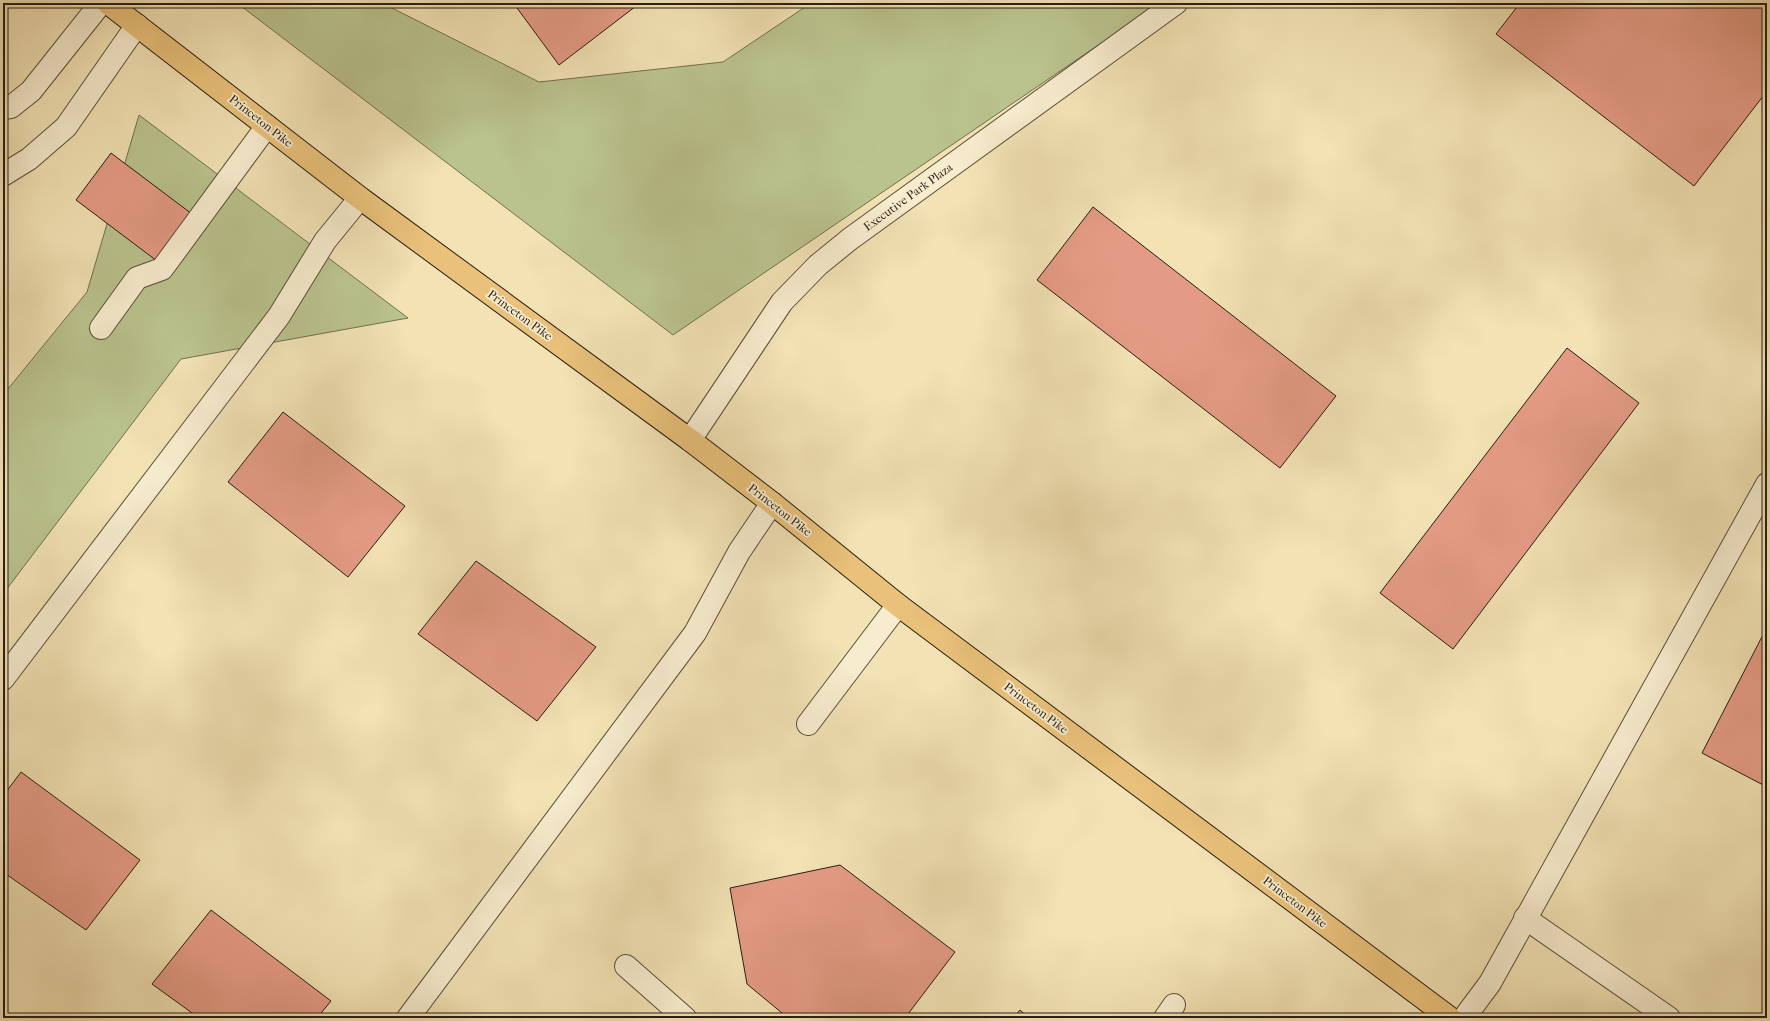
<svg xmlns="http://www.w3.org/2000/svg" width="1770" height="1021" font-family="'IM FELL French Canon',serif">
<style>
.green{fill:#bac38e;stroke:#717050}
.building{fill:#e49b85;stroke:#281d13}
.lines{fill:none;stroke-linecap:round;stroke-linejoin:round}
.minor-casing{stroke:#5a4e3b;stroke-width:24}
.major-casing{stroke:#281d13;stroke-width:24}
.minor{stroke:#f7ecce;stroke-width:22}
.major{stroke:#e9c17a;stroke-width:22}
.labels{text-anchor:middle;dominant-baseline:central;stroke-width:3.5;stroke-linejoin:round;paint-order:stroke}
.street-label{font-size:12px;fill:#281d13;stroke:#f7ecce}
</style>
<rect width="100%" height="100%" fill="#f2e2b4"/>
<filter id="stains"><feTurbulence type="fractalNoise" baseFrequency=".005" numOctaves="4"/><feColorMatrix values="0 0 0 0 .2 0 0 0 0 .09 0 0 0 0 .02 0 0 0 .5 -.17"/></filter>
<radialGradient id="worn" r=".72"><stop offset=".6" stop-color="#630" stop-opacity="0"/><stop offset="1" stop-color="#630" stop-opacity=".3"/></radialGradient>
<g class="green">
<path d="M237,3H382L539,82L723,62L811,3H1160L673,335Z"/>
<path d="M139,115L408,318L181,359L3,594V395L87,292Z"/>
</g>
<g class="building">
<path d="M524,3H640L559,65L517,8Z"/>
<path d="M1520,3H1767V91L1694,186L1496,34Z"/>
<path d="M111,153L192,214L157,261L76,200Z"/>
<path d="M1093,207L1336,396L1280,468L1037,280Z"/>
<path d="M1567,348L1639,403L1453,649L1380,593Z"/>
<path d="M283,412L405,506L348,577L228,482Z"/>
<path d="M476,561L596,647L537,721L418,634Z"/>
<path d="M1767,627V787L1702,753Z"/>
<path d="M21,772L140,860L86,930L3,872V796Z"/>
<path d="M840,865L955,952L905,1018H788L747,984L730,888Z"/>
<path d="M211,910L331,1001L317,1018H199L152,984Z"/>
<path d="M1020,1010L1029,1018H1013Z"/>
</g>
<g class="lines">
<defs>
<g id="minor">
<path d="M3,108L11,107L31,91L101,3"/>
<path d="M3,175L29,159L66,127L137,25"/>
<path d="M101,328L137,278L162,269L267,126"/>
<path d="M690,440L782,302L818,265L850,239L1176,3"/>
<path d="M3,679L279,316L325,241L360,198"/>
<path d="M808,724L898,605"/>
<path d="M1525,918L1669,1018"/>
<path d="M626,966L685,1018"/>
<path d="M408,1018L695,633L739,552L772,503"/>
<path d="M1165,1018L1174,1005"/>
<path d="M1464,1018L1490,983L1767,484"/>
</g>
<path id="major" d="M108,3L360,198L690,440L772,503L898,605L1450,1018"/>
</defs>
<use href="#minor" class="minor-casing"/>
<use href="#major" class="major-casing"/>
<use href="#minor" class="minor"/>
<use href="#major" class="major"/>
</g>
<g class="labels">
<g class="street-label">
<text transform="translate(261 121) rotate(38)">Princeton Pike</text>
<text transform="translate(908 197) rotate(-36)">Executive Park Plaza</text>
<text transform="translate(520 315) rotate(36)">Princeton Pike</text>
<text transform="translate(780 510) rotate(38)">Princeton Pike</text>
<text transform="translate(1036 708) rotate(37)">Princeton Pike</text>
<text transform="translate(1295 902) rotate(37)">Princeton Pike</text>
</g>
</g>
<rect width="1770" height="1021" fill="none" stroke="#f2e2b4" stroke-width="16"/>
<rect x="4" y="4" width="1762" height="1013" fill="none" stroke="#281d13" stroke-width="2"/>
<rect x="8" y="8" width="1754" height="1005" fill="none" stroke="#281d13"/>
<rect width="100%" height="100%" filter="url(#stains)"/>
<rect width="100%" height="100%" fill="url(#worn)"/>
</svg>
